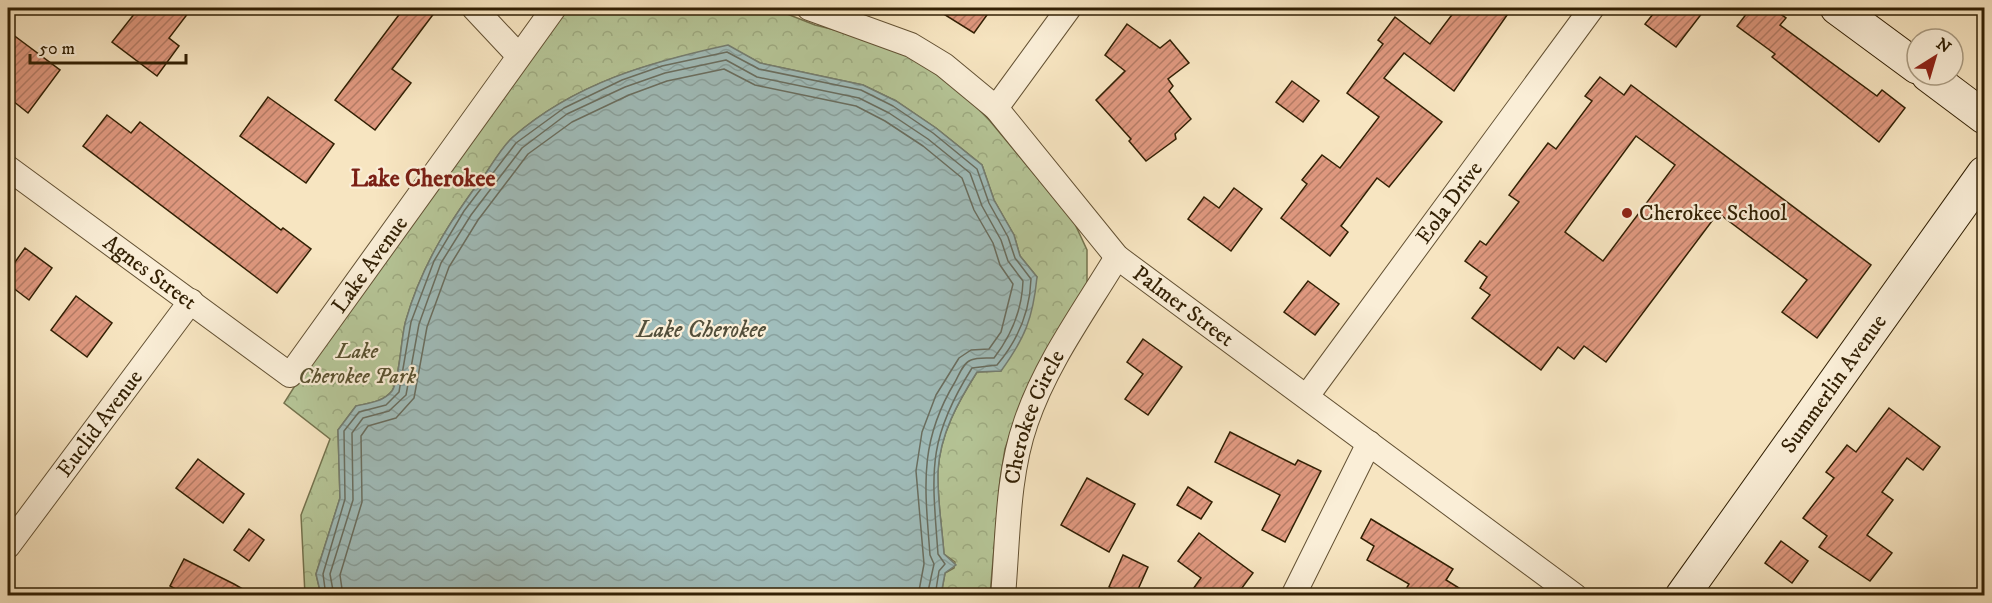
<svg xmlns="http://www.w3.org/2000/svg" width="1992" height="603" font-family="'IM FELL DW Pica',serif">
<style>
.park{fill:url(#park-crowns);stroke:#74734e;stroke-width:1.5}
.water{fill:url(#water-waves);stroke:#747e72;stroke-width:1.5}
.lines{fill:none;stroke-linecap:round;stroke-linejoin:round}
.shore{stroke:#696e60;stroke-width:1.5}
.building{fill:url(#building-hatch);stroke:#322004;stroke-width:1.5;fill-rule:evenodd}
.street-casing{stroke:#635133;stroke-width:26}
.secondary-casing{stroke:#322004;stroke-width:35}
.street{stroke:#faeed7;stroke-width:24}
.secondary{stroke:#faeed7;stroke-width:33}
.poi-dot{fill:#8f2418;stroke:#faeed7;stroke-width:2}
.labels{text-anchor:middle;dominant-baseline:central;stroke-width:4.5;stroke-linejoin:round;paint-order:stroke}
.street-label{font-size:22px;fill:#322004;stroke:#faeed7}
.poi-label{font-size:22px;fill:#322004;stroke:#faeed7;text-anchor:start}
.park-label{font-size:22px;font-style:italic;fill:#5a5230;stroke:#faeed7}
.neighbourhood-label{font-size:24px;font-weight:bold;fill:#7a1f14;stroke:#faeed7}
.water-label{font-size:24px;font-style:italic;fill:#534f3b;stroke:#faeed7}
</style>
<defs>
<pattern id="park-crowns" width="20" height="18" patternUnits="userSpaceOnUse" patternTransform="scale(1.5)"><rect width="20" height="18" fill="#b6c698"/><path d="M2 6a3 3 0 1 1 6 0M12 15a3 3 0 1 1 6 0" fill="none" stroke="#9daa81"/></pattern>
<pattern id="water-waves" width="16" height="10" patternUnits="userSpaceOnUse" patternTransform="scale(1.5)"><rect width="16" height="10" fill="#a0bdbb"/><path d="M0 5q4-4 8 0t8 0" fill="none" stroke="#8aa29f"/></pattern>
<pattern id="building-hatch" width="6" height="6" patternUnits="userSpaceOnUse" patternTransform="scale(1.5)"><rect width="6" height="6" fill="#df987f"/><path d="M-1 1l2-2M0 6l6-6M5 7l2-2" fill="none" stroke="#b57c66"/></pattern>
</defs>
<rect width="100%" height="100%" fill="#f7e5c1"/>
<filter id="stains"><feTurbulence type="fractalNoise" baseFrequency=".00333" numOctaves="4"/><feColorMatrix values="0 0 0 0 .2 0 0 0 0 .09 0 0 0 0 .02 0 0 0 .5 -.17"/></filter>
<radialGradient id="worn" r=".72"><stop offset=".6" stop-color="#630" stop-opacity="0"/><stop offset="1" stop-color="#630" stop-opacity=".3"/></radialGradient>
<path class="park" d="M568,8H772L815,25L863,37L905,53L961,91L990,121L1074,222L1087,250V283L1023,396L1005,449L1000,480L990,595H941L945,573L954,568L955,562L944,554C942,527 937,498 938,471C940,434 958,402 977,372L1001,371L1037,277L1020,256L1014,235L994,200L982,165L936,128L896,101L863,85L760,63L728,46C650,62 575,83 513,137C503,146 494,161 486,173C451,219 422,264 406,320C401,335 400,380 392,391C383,402 369,403 356,406L338,430L340,498L316,574L321,595H305L301,515L330,439L284,403L315,354Z"/>
<path class="water" d="M728,45L760,63L863,85L896,101L936,128L982,165L994,200L1014,235L1020,256L1037,277C1033,318 1025,338 1001,371L977,372C958,402 940,434 938,471C937,498 942,527 944,554L956,565L945,573L941,595H321L316,574L340,498L338,430L356,406C369,403 383,402 392,391C400,380 401,335 406,320C422,264 451,219 486,173C494,161 503,146 513,137C575,83 650,62 728,45Z"/>
<g class="lines">
<g class="shore">
<path d="M326,596L323,574L345,499L344,431L359,412L386,405L399,392L411,322L434,261L464,211L516,143L564,108L622,80L662,66L727,52L759,69L861,90L893,106L933,133L977,169L989,203L1008,237L1015,258L1031,279C1030,311 1018,340 997,365L972,368C926,441 932,472 938,554L945,564L939,571L935,596"/>
<path d="M334,596L330,574L353,500L352,433L363,418L389,411L406,395L419,324L441,263L471,215L522,148L567,114L625,87L665,73L726,60L757,77L859,98L889,113L928,139L970,173L982,206L1001,240L1008,261L1023,281C1022,309 1011,336 994,358C987,358 977,357 971,360C963,363 959,375 955,382C918,443 925,488 930,555L934,564L927,596"/>
<path d="M343,596L340,575L362,502L361,436L368,426L396,418L414,398L427,327L449,267L478,220L528,154L572,122L629,95L667,81L724,69L755,85L856,106L885,121L923,146L962,178L974,210L993,243L1000,265L1013,284L1001,332L989,349L971,350L959,358L936,395L922,432L916,471L924,564L918,596"/>
</g>
</g>
<g class="building">
<path d="M139,8H192L169,38L179,46L157,76L112,42Z"/>
<path d="M404,8H438L392,69L411,83L375,130L335,100Z"/>
<path d="M934,8H992L974,33Z"/>
<path d="M1457,8H1512L1454,91L1404,53L1384,78L1442,122L1389,187L1377,178L1341,226L1348,232L1330,256L1281,218L1307,184L1302,180L1322,155L1340,168L1379,117L1347,93L1383,44L1378,40L1395,17L1430,44Z"/>
<path d="M1658,8H1706L1676,47L1645,24Z"/>
<path d="M1751,8H1772L1786,18L1780,25L1877,96L1882,90L1905,108L1879,142L1772,57L1775,54L1737,26Z"/>
<path d="M1127,24L1160,48L1170,40L1189,63L1168,79L1173,86L1169,91L1191,119L1175,134L1176,139L1146,161L1129,141L1131,139L1096,100L1125,71L1105,55Z"/>
<path d="M8,31L60,70L28,113L8,97Z"/>
<path d="M1600,77L1624,95L1631,85L1871,265L1817,338L1782,312L1807,280L1718,213L1606,362L1584,346L1574,359L1558,347L1541,370L1472,318L1490,295L1480,288L1487,277L1465,261L1480,241L1486,245L1519,202L1509,195L1548,143L1556,149L1592,101L1585,96ZM1636,136L1675,165L1603,261L1565,232Z"/>
<path d="M1292,81L1319,101L1303,122L1276,102Z"/>
<path d="M268,97L334,144L306,183L240,136Z"/>
<path d="M107,115L131,133L140,122L281,230L283,228L311,249L277,293L83,146Z"/>
<path d="M1234,188L1262,209L1231,251L1188,219L1204,197L1219,208Z"/>
<path d="M25,248L52,268L29,300L8,284V272Z"/>
<path d="M1308,281L1339,304L1315,335L1284,312Z"/>
<path d="M76,296L112,323L87,357L51,330Z"/>
<path d="M1143,339L1182,367L1148,415L1125,399L1143,374L1127,362Z"/>
<path d="M1889,408L1940,447L1923,470L1907,458L1882,492L1893,500L1867,535L1892,553L1870,581L1819,547L1827,536L1803,518L1834,478L1826,472L1847,445L1856,452Z"/>
<path d="M1230,432L1295,465L1298,460L1321,471L1285,542L1262,530L1280,495L1215,462Z"/>
<path d="M198,459L244,494L223,523L176,488Z"/>
<path d="M1087,478L1135,504L1109,552L1061,525Z"/>
<path d="M1188,487L1212,502L1201,519L1177,505Z"/>
<path d="M1371,519L1453,569L1446,580L1472,596H1402L1409,584L1367,560L1374,546L1361,538Z"/>
<path d="M249,529L264,540L249,561L234,550Z"/>
<path d="M1199,533L1253,573L1236,596H1188L1201,578L1178,561Z"/>
<path d="M1781,541L1808,561L1792,583L1765,563Z"/>
<path d="M1123,555L1148,567L1135,596H1128L1109,587Z"/>
<path d="M184,559L234,584L255,596H188L170,586Z"/>
</g>
<g class="lines">
<defs>
<g id="street">
<path d="M474,8L518,55"/>
<path id="s1" d="M809,8L911,45L944,65L996,108L1117,257L1575,596"/>
<path d="M996,108L1069,8"/>
<path id="s2" d="M8,168L290,375L554,8"/>
<path id="s3" d="M1307,396L1592,8"/>
<path id="s4" d="M8,546L191,301"/>
<path id="s5" d="M1003,596C1008,539 1007,476 1026,422C1046,363 1085,310 1117,257"/>
<path d="M1293,596L1369,443"/>
</g>
<g id="secondary">
<path d="M1837,8L1917,67"/>
<path d="M1928,75L1984,117"/>
<path id="s6" d="M1682,596L1984,173"/>
</g>
</defs>
<use href="#street" class="street-casing"/>
<use href="#secondary" class="secondary-casing"/>
<use href="#street" class="street"/>
<use href="#secondary" class="secondary"/>
</g>
<circle class="poi-dot" cx="1627" cy="213" r="6"/>
<g class="labels">
<g class="street-label">
<text stroke="none"><textPath href="#s3" startOffset="240">Eola Drive</textPath></text>
<text stroke="none"><textPath href="#s2" startOffset="486">Lake Avenue</textPath></text>
<text stroke="none"><textPath href="#s2" startOffset="176">Agnes Street</textPath></text>
<text stroke="none"><textPath href="#s1" startOffset="489">Palmer Street</textPath></text>
<text stroke="none"><textPath href="#s6" startOffset="261">Summerlin Avenue</textPath></text>
<text stroke="none"><textPath href="#s5" startOffset="183">Cherokee Circle</textPath></text>
<text stroke="none"><textPath href="#s4" startOffset="153">Euclid Avenue</textPath></text>
</g>
<g class="poi-label">
<text x="1639" y="213">Cherokee School</text>
</g>
<g class="park-label">
<text x="357" y="351">Lake<tspan x="357" dy="25">Cherokee Park</tspan></text>
</g>
<g class="neighbourhood-label">
<text x="423" y="179">Lake Cherokee</text>
</g>
<g class="water-label">
<text x="701" y="330">Lake Cherokee</text>
</g>
</g>
<rect width="1992" height="603" fill="none" stroke="#f7e5c1" stroke-width="30"/>
<rect x="9" y="9" width="1974" height="585" fill="none" stroke="#322004" stroke-width="3"/>
<rect x="15" y="15" width="1962" height="573" fill="none" stroke="#322004" stroke-width="1.5"/>
<g transform="translate(1935 57) rotate(37)"><circle r="28" fill="#faeed7" stroke="#aa9c83" stroke-width="1.5"/>
<path d="M0-4.5L10 22L0 15L-10 22Z" fill="#8f2418"/>
<text y="-9" font-size="16" font-weight="bold" text-anchor="middle" fill="#322004">N</text>
</g>
<path d="M30 54v9h156v-9" fill="none" stroke="#322004" stroke-width="3"/>
<text x="39" y="54" font-size="18" fill="#322004" stroke="#faeed7" stroke-width="4.5" paint-order="stroke">50 m</text>
<rect width="100%" height="100%" filter="url(#stains)"/>
<rect width="100%" height="100%" fill="url(#worn)"/>
</svg>
